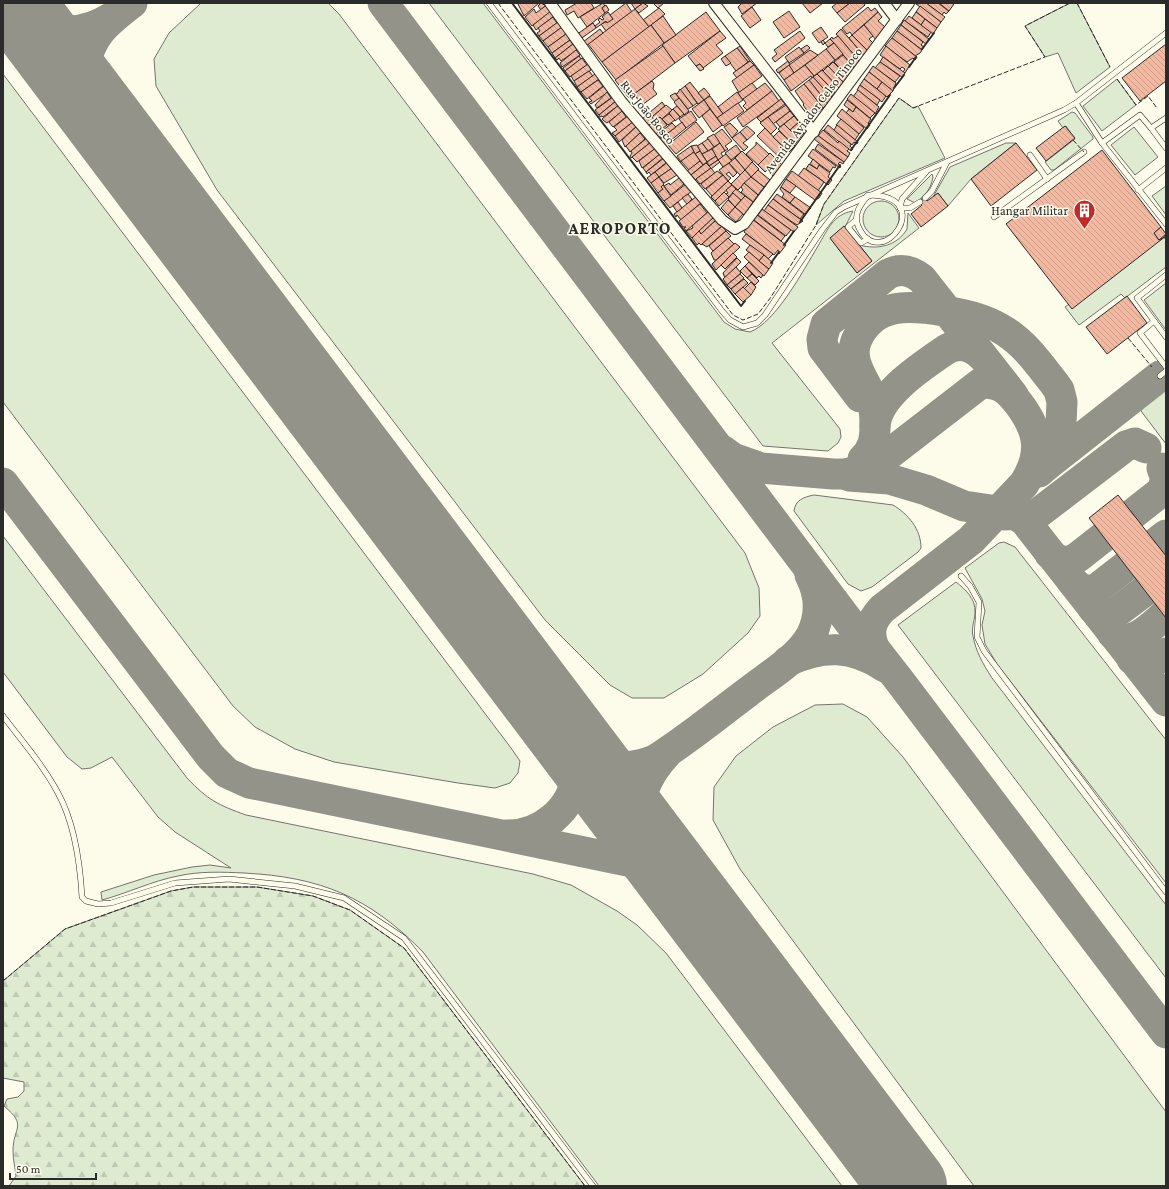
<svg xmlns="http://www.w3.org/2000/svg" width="1169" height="1189" font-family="'Crimson Pro',serif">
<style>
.grass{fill:#deebd1;stroke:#74746e}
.forest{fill:url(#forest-firs);stroke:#74746e}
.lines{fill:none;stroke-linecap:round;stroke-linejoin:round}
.taxiway{stroke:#94938a;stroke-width:31}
.runway{stroke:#94938a;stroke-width:78}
.building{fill:url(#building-back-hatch);stroke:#2b2b2b}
.service-casing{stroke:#2b2b2b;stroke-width:6}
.minor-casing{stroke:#2b2b2b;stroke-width:12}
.service{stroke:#fdfbea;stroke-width:5}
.minor{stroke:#fdfbea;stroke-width:10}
.fence{stroke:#2b2b2b;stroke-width:1;stroke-dasharray:5 2;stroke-linecap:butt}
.wall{stroke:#2b2b2b;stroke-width:2}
.labels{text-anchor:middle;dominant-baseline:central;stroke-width:3;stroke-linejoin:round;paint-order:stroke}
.street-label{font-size:13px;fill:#2b2b2b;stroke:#fdfbea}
.poi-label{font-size:13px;fill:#2b2b2b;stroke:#fdfbea;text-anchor:end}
.district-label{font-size:17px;font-weight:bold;letter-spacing:1px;fill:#2b2b2b;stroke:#fdfbea}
</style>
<defs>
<pattern id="forest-firs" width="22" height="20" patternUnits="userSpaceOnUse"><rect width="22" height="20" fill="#deebd1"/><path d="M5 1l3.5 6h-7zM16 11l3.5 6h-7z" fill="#bfcab4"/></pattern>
<pattern id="building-back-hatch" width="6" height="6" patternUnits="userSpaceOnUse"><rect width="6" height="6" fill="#f2b8a0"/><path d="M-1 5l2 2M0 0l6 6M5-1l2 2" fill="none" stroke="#d09e8a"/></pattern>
</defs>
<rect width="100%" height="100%" fill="#fdfbea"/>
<g class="grass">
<path d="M201,3H328L339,14L745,553L759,588L760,616L748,633L703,674L664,698H632L610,685L545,620L217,190L156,86L154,59L169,33Z"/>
<path d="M429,3H483L724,322L735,329L750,332C776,322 803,271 818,246C827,231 833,214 853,211L845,227L830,238L857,273L872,261L859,245C878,250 897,246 907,229L908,213L919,228L772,343L840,429L841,437L838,443L828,451L763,446Z"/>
<path d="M1070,3H1077L1110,67L1076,93L1058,53L1045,57L1025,26Z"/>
<path d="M3,74L511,748L520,761L518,773L510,783L495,788L458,783L334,762L295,749L255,727L233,706L3,402Z"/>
<path d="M1117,79L1136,105L1102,131L1083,106Z"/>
<path d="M899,98L913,108L918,106L945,158L844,201L816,225L824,204Z"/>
<path d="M1072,112L1075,113L1093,137V139L1054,170H1051L1045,162L1075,139L1066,126L1063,128L1058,121Z"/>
<path d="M1134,127L1158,157L1135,175L1111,145Z"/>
<path d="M1006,143H1016L971,179L948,206L938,193L933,197L950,167Z"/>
<path d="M932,174L933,177C931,189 925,196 915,203L907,199Z"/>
<path d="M1166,186V215L1152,196Z"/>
<circle cx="881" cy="219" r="18"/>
<path d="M1161,234L1166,240V267L1125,298L1121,294L1079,325L1065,307Z"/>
<path d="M1166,283V330L1144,300Z"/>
<path d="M1166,386V444L1141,411L1144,404Z"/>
<path d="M814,495L893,505C908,514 921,529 921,548L918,552L872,587L861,591L848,584L794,511C795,500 804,497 814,495Z"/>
<path d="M3,536L187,778C208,800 218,805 246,815L533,874L571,885L617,911L637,925L666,953L842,1186H599L423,952C369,897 321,877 244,873C222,872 200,871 178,876C152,881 128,893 102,900L101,892L154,875L192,867L210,865L231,868L175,832L158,817L112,757L91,768L82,769L67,757L3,672Z"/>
<path d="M1004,542L1015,547L1166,740V883L997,664L985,644L982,625L985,611L982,599L965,568L999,543Z"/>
<path d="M956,582C965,589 976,599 975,612C975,620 971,628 973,636C976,652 983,664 992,678L1166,905V978L898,625Z"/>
<path d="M843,704L867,717L903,757L1166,1112V1186H974L740,869L713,820L714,787L736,756L773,727L815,705Z"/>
</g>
<path class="forest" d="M193,887H257L313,896L350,910L404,948L585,1186H9L16,1176C15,1168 13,1159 13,1151C13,1127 28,1126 4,1106L7,1099L18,1097L24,1091V1082L3,1078V981L65,929L171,891Z"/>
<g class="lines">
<g class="taxiway">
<path d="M17,3C44,35 77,39 112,17"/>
<path d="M383,3L801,558L850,623L874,648L899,680L1166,1033"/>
<path d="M112,131C106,121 98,111 93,100C88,90 86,78 86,67C88,36 109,21 132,3"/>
<path d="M860,397L823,348L822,339L826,324L888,274C900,268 911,270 922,279L1013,395"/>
<path d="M875,426C877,395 922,366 947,349C959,343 970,345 980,354"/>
<path d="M722,450L733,458L761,468L833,474H845L859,471L875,465L981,383C1000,382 1008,390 1019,404C1040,432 1043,454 1024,484L971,540L882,609C870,622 868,632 874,648"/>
<path d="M863,459C873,450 875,439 875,426C875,415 875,404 870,393C862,377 848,358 857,339C874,302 910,305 944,311C966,314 987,319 1006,332C1026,345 1039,364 1054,383L1059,390L1062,402L1061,423L1049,463L1039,472"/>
<path d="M1047,465L1160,376"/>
<path d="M849,476L889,479L926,490L964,506L1031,516L1037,514L1126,446L1135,443L1146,448"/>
<path d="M3,483L211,757L227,773L249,783L647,865L670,876L682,886"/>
<path d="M1005,515L1015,514L1025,521L1166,701"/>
<path d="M1050,554C1059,562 1068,564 1078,557L1162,491L1166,479L1162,468"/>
<path d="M1072,581L1082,590H1095L1166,535"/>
<path d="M1093,608L1103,615L1114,614L1166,575"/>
<path d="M1113,634C1131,650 1152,625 1166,614"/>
<path d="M1132,659C1145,670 1155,662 1166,653"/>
<path d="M788,661C823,645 852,645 885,667"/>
<path d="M561,726C590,759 610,778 655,760C687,740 717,715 748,692C768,676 798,659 811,636C821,616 820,594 810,575"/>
<path d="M667,753C648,773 632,803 644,831C652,848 667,864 677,879"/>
<path d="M507,835C540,836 572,810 576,777C577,761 572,746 564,733"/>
</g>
<path class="runway" d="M15,3L908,1186"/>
</g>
<g class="building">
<path d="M520,3H539L524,16L518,4Z"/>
<path d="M541,3L546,6L541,10L538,6Z"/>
<path d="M577,3H591L594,8L578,18L574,11L567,15L565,10Z"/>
<path d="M603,3L605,6L602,8L605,13L587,27L580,17Z"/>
<path d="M626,3L632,12L606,31L601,24L613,19L610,15Z"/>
<path d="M631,3H643L635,9Z"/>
<path d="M643,3L648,6L639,13L635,9Z"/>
<path d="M653,3H664L658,8Z"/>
<path d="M742,3H757L742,14L738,7Z"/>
<path d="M802,3H823L810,13Z"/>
<path d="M837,3H850L837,13L832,7Z"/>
<path d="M850,3H864L865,5L845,22L837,13Z"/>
<path d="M926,3H938L949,11L946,14L944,12L942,15Z"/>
<path d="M926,3L945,17L941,22L916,4Z"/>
<path d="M939,3H952L954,4L949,11Z"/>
<path d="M548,4L552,11L532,26L525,17L534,9L536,13Z"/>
<path d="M606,5L609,10L605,13L602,8Z"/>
<path d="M920,6L941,22L937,28L916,12Z"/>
<path d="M752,7L761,20L750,28L741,16Z"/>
<path d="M868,7L871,11L875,8L878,12L852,35L850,32L847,34L842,28Z"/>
<path d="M659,8L665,14L649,27L643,20Z"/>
<path d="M635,9L649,27L602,62L588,44Z"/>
<path d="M551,11L554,16L536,30L533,25Z"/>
<path d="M789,11L800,27L784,38L773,22Z"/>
<path d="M608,12L613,19L607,23L606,21L596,28L595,26L600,22L598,20L600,18L602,20L604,19L602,17Z"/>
<path d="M706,12L720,31L675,63L662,45Z"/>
<path d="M878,12L882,17L878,21L885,27L876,40L864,25Z"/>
<path d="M916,12L925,19L921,25L912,18Z"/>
<path d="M663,16L676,35L664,43L651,25Z"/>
<path d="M909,16L931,32L928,37L905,21Z"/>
<path d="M553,17L557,23L539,36L537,33L540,31L538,28Z"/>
<path d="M925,19L937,28L933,34L921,25Z"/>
<path d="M904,20L929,39L926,44L901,25Z"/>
<path d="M558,22L562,27L543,41L539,36Z"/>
<path d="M593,23L596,28L579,40L576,35Z"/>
<path d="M651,25L664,43L616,80L602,62Z"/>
<path d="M864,25L873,36L869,39L873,43L868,51L852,35Z"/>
<path d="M901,25L923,42L921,45L924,47L922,50L897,31Z"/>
<path d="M562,27L566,34L548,47L543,41Z"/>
<path d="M821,27L828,37L819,43L812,33Z"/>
<path d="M600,29L603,33L586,46L583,42Z"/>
<path d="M841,29L861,52L856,57L836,34Z"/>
<path d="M720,31L726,38L716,45L723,53L703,68L700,64L696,66L688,56Z"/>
<path d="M800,31L805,38L775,62L772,58L777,54L774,50Z"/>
<path d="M897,31L922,50L920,53L915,56L892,38Z"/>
<path d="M566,34L570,40L552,53L548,47Z"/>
<path d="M852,35L868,51L864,56L849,38Z"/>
<path d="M838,36L860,62L855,69L830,39L832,37L833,39Z"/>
<path d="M892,38L917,57L915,60L913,58L907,62L885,46Z"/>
<path d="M830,39L834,43L828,47L825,43L823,45L821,42L823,40L825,43Z"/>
<path d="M570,40L573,44L555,58L552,53Z"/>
<path d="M834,43L843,54L835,60L826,49Z"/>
<path d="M573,44L577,50L561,61L559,58L557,60L555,58Z"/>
<path d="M1166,44V81L1140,101L1122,78Z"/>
<path d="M807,45L810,48L804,53L801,49Z"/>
<path d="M663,46L675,63L629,98L615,80Z"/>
<path d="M740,46L750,61L748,62L737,48Z"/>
<path d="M886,46L910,65L905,73L903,72L905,69L902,67L900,69L880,55Z"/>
<path d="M799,47L804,53L789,63L785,57Z"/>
<path d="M737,48L748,62L736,71L725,56Z"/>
<path d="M826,49L835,60L814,76L805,65Z"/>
<path d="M576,50L580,55L562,67L560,63Z"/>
<path d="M810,50L818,55L794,73L789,65Z"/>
<path d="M843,55L855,69L849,78L834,62Z"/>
<path d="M579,56L581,59L565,71L563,68Z"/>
<path d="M725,56L731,63L726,66L721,59Z"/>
<path d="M883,57L905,73L902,77L880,62Z"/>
<path d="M582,58L587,65L570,77L565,71Z"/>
<path d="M750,61L754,65L737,78L733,73Z"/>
<path d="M788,61L790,65L778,73L776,70Z"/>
<path d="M833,62L849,78L844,83L828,67Z"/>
<path d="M880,62L900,76L895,82L875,68Z"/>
<path d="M588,64L591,70L574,81L571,76Z"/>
<path d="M700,64L704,69L700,71L696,66Z"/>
<path d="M754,65L762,76L739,93L732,81Z"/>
<path d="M789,65L794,73L784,80L779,73Z"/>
<path d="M805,65L814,76L812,78L811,76L791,91L784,80Z"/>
<path d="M828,66L845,84L840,89L823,71Z"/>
<path d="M873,66L896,83L893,91L869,72Z"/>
<path d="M822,70L836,85L832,90L817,74Z"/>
<path d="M589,71L593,76L577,87L574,81Z"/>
<path d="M869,72L882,82L877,89L864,79Z"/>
<path d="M595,74L599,79L581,92L577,87Z"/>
<path d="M817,74L835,92L831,97L813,77Z"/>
<path d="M813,77L832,98L827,103L809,80Z"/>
<path d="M864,79L886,96L882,102L860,85Z"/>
<path d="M598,80L603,86L587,99L581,92Z"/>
<path d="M809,80L828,104L823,108L804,84Z"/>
<path d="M652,81L654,84L653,89L657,94L642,105L634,94Z"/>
<path d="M690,82L704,100L698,104L685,86Z"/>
<path d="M882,82L893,91L887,97L877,89Z"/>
<path d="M752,83L757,89L743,100L738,93Z"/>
<path d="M765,83L772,91L747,110L743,106L746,103L743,99Z"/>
<path d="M804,84L823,108L812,117L803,105L804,104L795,91Z"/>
<path d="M860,85L880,100L877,105L857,90Z"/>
<path d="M604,86L608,92L591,104L589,102L592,101L589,98Z"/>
<path d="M685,86L697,103L693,106L680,90Z"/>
<path d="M704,88L710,95L704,100L698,93Z"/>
<path d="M680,89L693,106L688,109L675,93L677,94Z"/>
<path d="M858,90L879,107L875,114L853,97Z"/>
<path d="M772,91L779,101L743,127L737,118Z"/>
<path d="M607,92L611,98L597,108L595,105Z"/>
<path d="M737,92L743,100L723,114L718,107Z"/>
<path d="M675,93L679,98L675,102L670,96Z"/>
<path d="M851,94L875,113L870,118L847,99Z"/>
<path d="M710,96L723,114L717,118L704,100Z"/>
<path d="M613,97L616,101L599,115L595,110Z"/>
<path d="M679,98L689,111L684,115L674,102Z"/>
<path d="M781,99L785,104L761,122L757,118Z"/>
<path d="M704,100L710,109L699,118L692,109Z"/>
<path d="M847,100L856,107L853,112L844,105Z"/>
<path d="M616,101L619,105L603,117L602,116L600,117L599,115Z"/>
<path d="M662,102L665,106L652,117L655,120L648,126L642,119Z"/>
<path d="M738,103L744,111L723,126L717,118Z"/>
<path d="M620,104L624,110L607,123L604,121L602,119Z"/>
<path d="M666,105L672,110L662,119L660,117L655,121L652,117Z"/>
<path d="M786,105L790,111L773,124L768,117Z"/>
<path d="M677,106L684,114L680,117L673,109Z"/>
<path d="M856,107L871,119L868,123L870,125L867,129L846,113L849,109L853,112Z"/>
<path d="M673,109L680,117L675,121L669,113Z"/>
<path d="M710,109L722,125L713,132L702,116Z"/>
<path d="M842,109L864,128L859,134L837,116Z"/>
<path d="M622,111L626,117L613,127L609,122Z"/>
<path d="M691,111L697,120L686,128L679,119Z"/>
<path d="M790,111L794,116L780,127L776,122Z"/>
<path d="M669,114L675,120L668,125L662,119Z"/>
<path d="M629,115L634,121L615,136L612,133L617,130L614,127Z"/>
<path d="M794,116L799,122L790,130L784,124Z"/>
<path d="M660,117L667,125L656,134L648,126Z"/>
<path d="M768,117L777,128L771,134L760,123Z"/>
<path d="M841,119L859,134L855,140L836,125Z"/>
<path d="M634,121L638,125L619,142L615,136Z"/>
<path d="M682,122L686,128L665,145L660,139Z"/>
<path d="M696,122L704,132L676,154L668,145Z"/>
<path d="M799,122L803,127L801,129L804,133L799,139L790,130Z"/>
<path d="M672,123L676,127L661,138L658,134Z"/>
<path d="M730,123L738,131L732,138L724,127Z"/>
<path d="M784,124L799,139L794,146L778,129Z"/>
<path d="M828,125L851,144L850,146L853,149L851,151L824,130Z"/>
<path d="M837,125L858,142L857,144L854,142L852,145L834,130Z"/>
<path d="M747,126L755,133L747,140L740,132Z"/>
<path d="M1065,126L1075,138L1046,161L1036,148Z"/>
<path d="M636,127L641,132L625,147L622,140Z"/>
<path d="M765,128L788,152L782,160L757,136Z"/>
<path d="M722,129L732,141L725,146L728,149L725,151L714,135Z"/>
<path d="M823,130L838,143L839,141L849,149L847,151L850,153L848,157L818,136Z"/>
<path d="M779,131L795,146L789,152L773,137Z"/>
<path d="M740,132L747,140L743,143L748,147L744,151L732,138Z"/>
<path d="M640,133L645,139L630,152L626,146Z"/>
<path d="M714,134L720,143L714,147L707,138Z"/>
<path d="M817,135L848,157L844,162L814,139Z"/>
<path d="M647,138L651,142L631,158L630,156L632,153L631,151Z"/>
<path d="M708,139L714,147L708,151L702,143Z"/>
<path d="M651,142L656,148L637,162L632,157Z"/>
<path d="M756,142L769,154L758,165L746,154L756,145Z"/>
<path d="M702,143L708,151L702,154L697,146Z"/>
<path d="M720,143L725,151L721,153L723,157L718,160L712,149Z"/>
<path d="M1016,143L1037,170L991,206L971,179Z"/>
<path d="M818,144L844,162L843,164L840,162L838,164L841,166L840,168L815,149Z"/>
<path d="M697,145L700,151L695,154L691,146Z"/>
<path d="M736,145L741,152L731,160L725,153Z"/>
<path d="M691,146L694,152L681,162L677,156Z"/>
<path d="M657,147L662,153L642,168L639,161Z"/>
<path d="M712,149L716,156L707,162L702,154Z"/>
<path d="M813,149L836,166L835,168L833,167L830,172L808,156Z"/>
<path d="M1102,150L1161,227L1154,233L1159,240L1166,236L1072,309L1006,224Z"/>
<path d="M700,151L707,162L703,165L695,154Z"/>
<path d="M742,151L753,162L745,170L735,158Z"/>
<path d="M694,152L700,161L689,170L681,161Z"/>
<path d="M661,153L664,157L646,172L643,168Z"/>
<path d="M770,153L782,165L773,176L767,170L765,172L758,165Z"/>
<path d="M726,154L732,161L723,167L718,160Z"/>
<path d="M716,156L718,160L709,166L707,162Z"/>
<path d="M664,158L667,162L651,175L649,172L647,174L646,172Z"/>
<path d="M735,158L745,170L740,175L729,163Z"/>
<path d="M813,159L820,165L817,169L810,164Z"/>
<path d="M718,160L720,162L711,169L709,166Z"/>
<path d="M700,161L703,165L691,175L687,171Z"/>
<path d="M668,162L672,168L659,177L655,172Z"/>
<path d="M752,162L759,169L751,177L745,170Z"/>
<path d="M706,163L711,168L695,180L691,175Z"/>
<path d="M729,163L737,173L733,177L729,172L726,174L731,178L728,181L719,170Z"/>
<path d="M809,164L817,169L819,165L830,173L828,177L832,180L828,185L806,169Z"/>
<path d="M672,168L677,175L664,183L659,177Z"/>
<path d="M711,168L715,173L700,184L696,179Z"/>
<path d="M804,168L824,182L818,191L798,176Z"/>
<path d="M745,170L751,177L738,190L731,184Z"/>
<path d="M758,170L770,180L764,187L751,177Z"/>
<path d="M717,171L723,175L705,189L701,184Z"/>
<path d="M792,171L822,193L819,198L815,200L786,179Z"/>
<path d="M655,172L659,177L651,183L647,178Z"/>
<path d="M723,175L728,181L712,196L706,189Z"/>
<path d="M659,177L664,184L661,187L663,189L658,193L651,183Z"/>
<path d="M751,177L764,187L758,195L744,183Z"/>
<path d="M679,178L684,184L671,195L664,186L669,183L670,185Z"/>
<path d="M786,179L796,186L790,193L781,187Z"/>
<path d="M728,181L732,185L715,201L711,197Z"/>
<path d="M744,183L758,195L753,202L741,192L743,190L741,187Z"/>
<path d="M686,184L692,191L670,208L664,201Z"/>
<path d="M663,185L671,196L664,201L658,193L663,189L661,187Z"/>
<path d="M732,185L736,189L729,197L726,194L728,193L726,190Z"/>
<path d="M781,187L795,197L790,203L782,197L784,194L780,189Z"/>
<path d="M736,189L745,196L741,201L732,193Z"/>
<path d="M724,192L729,197L719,206L715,201Z"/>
<path d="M733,193L741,200L735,207L728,199Z"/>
<path d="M938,193L948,206L921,227L911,214L922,205L919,201L924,197L927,201Z"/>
<path d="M688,194L692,199L687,204L682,198Z"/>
<path d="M777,194L804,214L800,219L773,199Z"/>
<path d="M697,196L702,202L681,220L677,215L676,217L674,214Z"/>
<path d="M745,196L753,202L744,215L735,207Z"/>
<path d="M795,197L811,208L805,214L790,203Z"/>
<path d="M773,199L797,217L803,221L797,225L783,216L768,205Z"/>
<path d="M728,200L735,207L728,215L721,208Z"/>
<path d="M678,202L682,208L677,212L673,206Z"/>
<path d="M700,204L707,213L686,231L684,228L686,227H683L679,221Z"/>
<path d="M768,205L798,227L794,232L764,211Z"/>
<path d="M735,207L743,214L736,222L728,215Z"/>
<path d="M762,209L791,230L786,236L758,215Z"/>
<path d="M709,211L714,217L692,238L686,231L693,228L692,226Z"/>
<path d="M757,215L785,236L781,241L754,220Z"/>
<path d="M714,217L716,220L701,234L699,231Z"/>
<path d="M752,219L786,245L779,254L778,250L774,255L744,232Z"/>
<path d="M716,220L722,226L701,245L699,243L697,245L692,238L699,231L701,234Z"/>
<path d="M722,226L726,231L707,247L702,244Z"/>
<path d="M844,226L872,261L857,273L830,238Z"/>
<path d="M1161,227L1166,234L1159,240L1154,233Z"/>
<path d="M726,231L731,236L713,251L709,246Z"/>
<path d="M746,234L773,254L768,259L742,239Z"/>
<path d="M728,238L734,244L716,260H714L711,253Z"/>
<path d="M735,243L740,247L716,270L712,264Z"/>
<path d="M750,245L764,255L759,261L746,250Z"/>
<path d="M749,252L769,269L764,276L744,257Z"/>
<path d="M733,253L737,257L725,269L721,265Z"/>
<path d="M764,255L773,263L769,269L759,261Z"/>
<path d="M737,258L741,262L725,278L723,273Z"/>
<path d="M749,262L763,275L761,278L759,276L757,278L745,266Z"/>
<path d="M745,266L752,274L747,278L740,271Z"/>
<path d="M736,267L741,273L727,285L723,279Z"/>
<path d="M740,274L744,278L731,289L727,285Z"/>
<path d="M752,274L759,281L755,285L747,278Z"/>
<path d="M744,279L748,283L735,294L731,289Z"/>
<path d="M751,282L756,287L751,295L744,289Z"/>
<path d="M743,287L751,295L743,302L735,294Z"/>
<path d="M1127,296L1147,323L1107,354L1086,327Z"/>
<path d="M1118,495L1166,556V618L1089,518Z"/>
</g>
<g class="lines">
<defs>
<g id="service">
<path d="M489,3L722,311L730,320L743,327L757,323L765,315L822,230L836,212L844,207L1064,110L1076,103L1166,33"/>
<path d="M1076,103L1102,143L1166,224"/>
<path d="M1166,118L1151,128L1166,148"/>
<path d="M1102,143L1140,115L1151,128"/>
<path d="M1030,155L1047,179"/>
<path d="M1138,190L1166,168"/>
<path d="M868,195C940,195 880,276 858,226C853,214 861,204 868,195Z"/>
<path d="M925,198L932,191L947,162"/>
<path d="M920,202L910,208H900L902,199L926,172"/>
<path d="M994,217L1084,152"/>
<path d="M856,220L848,227L861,243L868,239"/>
<path d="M1166,275L1137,298L1166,337"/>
<path d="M1154,321L1140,333L1166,367"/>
<path d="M1160,376L1166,371"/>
<path d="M961,576L970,586L979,602L977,637L984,651L1166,892"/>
<path d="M3,716C22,741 43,765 58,793C75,824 80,862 82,897L86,901L98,904L111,903L175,883L229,879L295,886L344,898L404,938L593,1186"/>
</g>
<g id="minor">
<path d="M550,3L621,101L722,220L735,229L744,224L909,3"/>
<path d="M714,3L814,132"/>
<path d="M884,3L897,20"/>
</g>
</defs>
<use href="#service" class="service-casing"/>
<use href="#minor" class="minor-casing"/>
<use href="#service" class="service"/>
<use href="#minor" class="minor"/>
<g class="fence">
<path d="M498,3L733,315L743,320L758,314L771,297L816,225L824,204L899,98L913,108L1045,57L1025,26L1070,3"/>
<path d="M1077,3L1110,67"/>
<path d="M1117,79L1136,105L1148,96L1157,108"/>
<path d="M1073,140L1084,152"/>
<path d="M1128,338L1152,367"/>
<path d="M3,981L65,929L171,891L193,887H257L313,896L350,910L404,948L585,1186"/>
</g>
<g class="wall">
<path d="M512,3L741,306L745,301"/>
<path d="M922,49L934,33"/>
<path d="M909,67L916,57"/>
<path d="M894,88L904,75"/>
<path d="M851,150L890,95"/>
<path d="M800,222L840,165"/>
<path d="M784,245L794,231"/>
<path d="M771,263L779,252"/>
</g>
</g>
<defs>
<symbol id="building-pin" viewBox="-11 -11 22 30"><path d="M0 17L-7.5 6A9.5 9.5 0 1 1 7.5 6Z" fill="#c62828" stroke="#fdfbea"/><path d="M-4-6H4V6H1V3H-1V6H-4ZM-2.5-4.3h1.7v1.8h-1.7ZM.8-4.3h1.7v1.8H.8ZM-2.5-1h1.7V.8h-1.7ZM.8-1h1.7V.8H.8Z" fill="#fff"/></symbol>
</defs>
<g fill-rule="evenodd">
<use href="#building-pin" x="1072" y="198" width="25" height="34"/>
</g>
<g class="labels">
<g class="street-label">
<text transform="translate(813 110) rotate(-53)">Avenida Aviador Celso Tinoco</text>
<text transform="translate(648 112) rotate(51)">Rua João Bosco</text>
</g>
<g class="poi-label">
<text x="1068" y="210">Hangar Militar</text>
</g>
<g class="district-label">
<text x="620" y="228">AEROPORTO</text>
</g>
</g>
<rect width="1169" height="1189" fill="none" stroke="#2b2b2b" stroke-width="8"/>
<path d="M10 1173v6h86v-6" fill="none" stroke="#2b2b2b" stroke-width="2"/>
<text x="16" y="1173" font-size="12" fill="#2b2b2b" stroke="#fdfbea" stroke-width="3" paint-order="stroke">50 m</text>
</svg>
